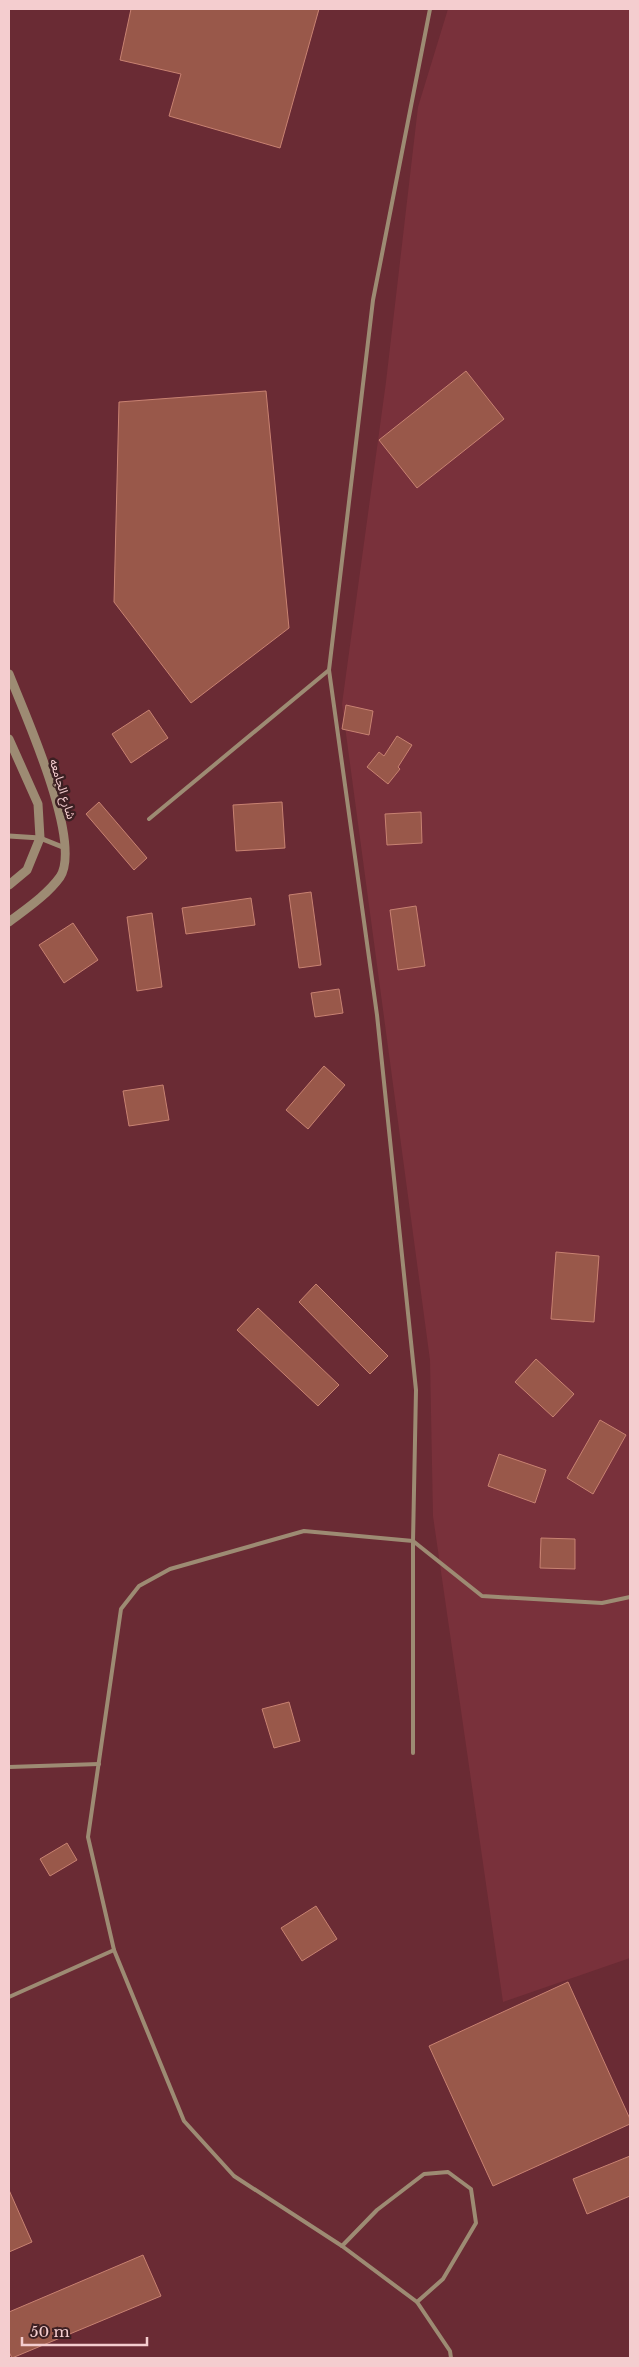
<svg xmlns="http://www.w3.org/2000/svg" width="639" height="2367" font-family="'Libre Baskerville','Noto Sans Arabic',serif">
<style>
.built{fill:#79313b}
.building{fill:#99584a;stroke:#c88272}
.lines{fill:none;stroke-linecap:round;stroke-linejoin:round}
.service{stroke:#9d8b73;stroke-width:4}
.minor{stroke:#9d8b73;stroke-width:5}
.tertiary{stroke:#9d8b73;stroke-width:9}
.labels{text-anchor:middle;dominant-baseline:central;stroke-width:5;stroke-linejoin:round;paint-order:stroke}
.street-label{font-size:12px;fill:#f4cdcf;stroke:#3c1f22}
</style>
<rect width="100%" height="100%" fill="#6a2b34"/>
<path class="built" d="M448,9H630V1958L503,2002L433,1516L430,1360L342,704L386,382L418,107Z"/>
<g class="building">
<path d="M131,9H319L280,148L169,116L181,74L120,60Z"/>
<path d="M466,371L504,419L417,488L379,440Z"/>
<path d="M266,391L289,628L191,703L114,602L119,402Z"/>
<path d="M346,705L373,711L369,735L342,729Z"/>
<path d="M149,710L168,738L131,763L112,734Z"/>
<path d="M397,736L412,745L398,767L400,769L388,784L367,767L379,752L384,756Z"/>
<path d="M99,802L147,858L134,870L86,814Z"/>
<path d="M282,802L285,848L236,851L233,805Z"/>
<path d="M421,812L422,843L387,845L385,814Z"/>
<path d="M311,892L321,965L299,968L289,895Z"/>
<path d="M251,898L255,925L186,934L182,908Z"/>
<path d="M416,906L425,966L398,970L390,910Z"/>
<path d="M152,913L162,987L137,991L127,917Z"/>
<path d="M73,923L98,960L64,983L39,945Z"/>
<path d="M339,989L343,1013L315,1017L311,993Z"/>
<path d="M324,1066L345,1085L308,1129L286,1110Z"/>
<path d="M163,1085L169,1120L129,1126L123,1091Z"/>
<path d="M556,1252L599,1256L594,1322L551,1319Z"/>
<path d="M316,1284L388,1356L370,1374L299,1302Z"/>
<path d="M258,1308L339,1385L318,1406L237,1330Z"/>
<path d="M536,1359L574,1394L553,1417L515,1382Z"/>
<path d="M600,1420L626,1435L593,1494L567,1478Z"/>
<path d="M499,1454L546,1470L535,1503L488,1486Z"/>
<path d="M541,1538L575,1539V1569L540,1568Z"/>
<path d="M289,1702L300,1741L274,1748L262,1709Z"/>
<path d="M67,1843L77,1860L50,1876L40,1859Z"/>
<path d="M316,1906L337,1939L302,1961L281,1928Z"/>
<path d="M568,1982L630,2119V2124L493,2186L429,2046Z"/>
<path d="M630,2156V2196L587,2214L573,2179Z"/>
<path d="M9,2190L32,2242L9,2252Z"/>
<path d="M143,2255L161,2296L12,2358L9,2352V2312Z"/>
</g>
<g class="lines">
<g class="service">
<path d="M149,819L329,670"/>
<path d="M413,1753V1541L416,1390L377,1015L329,670L373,300L430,9"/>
<path d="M9,1767L99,1764"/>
<path d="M114,1950L184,2121L234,2176L342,2246L417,2302L450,2351L451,2358"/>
<path d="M9,1997L114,1950L88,1837L121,1609L139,1586L170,1569L304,1531L413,1541L482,1596L602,1603L630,1597"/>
<path d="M342,2246L377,2210L424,2174L448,2172L471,2189L476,2223L443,2279L417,2302"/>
</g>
<path class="minor" d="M9,836L40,838L65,848"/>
<g class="tertiary">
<path d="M9,674C24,712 83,842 60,877C47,895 26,909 9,922"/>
<path d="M9,739L38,804L40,838L27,870L9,885"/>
</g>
</g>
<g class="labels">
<g class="street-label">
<text transform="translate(63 789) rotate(73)">شارع الجامعه</text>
</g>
</g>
<rect width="639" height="2367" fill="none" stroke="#f4cdcf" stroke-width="20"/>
<path d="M22 2337v8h125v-8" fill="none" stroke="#f4cdcf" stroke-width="2.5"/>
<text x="30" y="2337" font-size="15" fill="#f4cdcf" stroke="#3c1f22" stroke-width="4" paint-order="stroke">50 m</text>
</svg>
